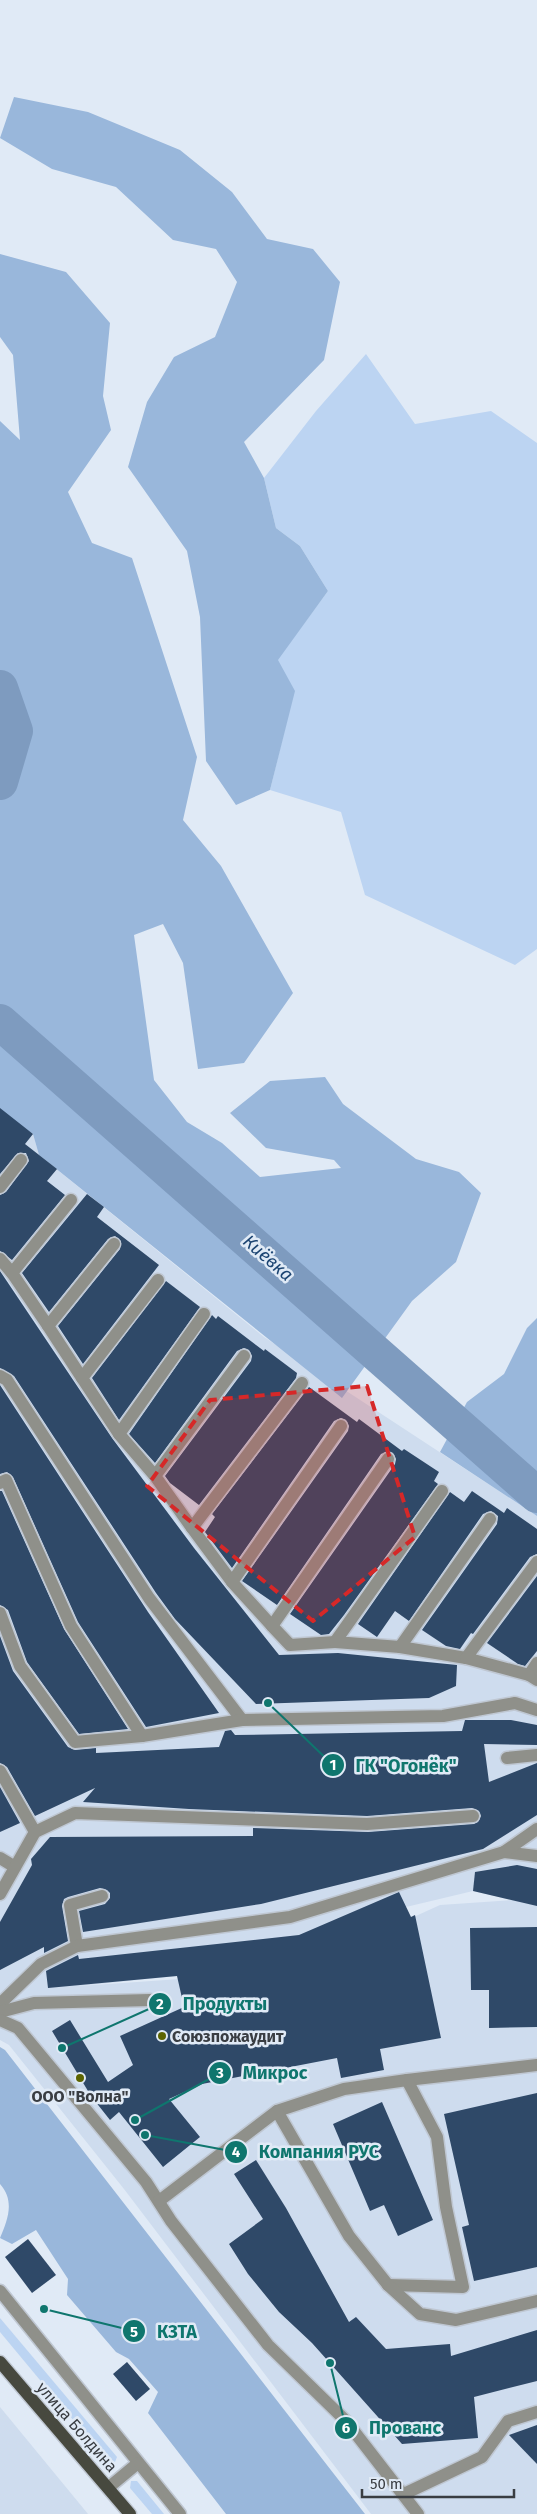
<svg xmlns="http://www.w3.org/2000/svg" width="537" height="2514" font-family="'Fira Sans',sans-serif">
<style>
.built{fill:#cedcee;fill-rule:evenodd}
.green{fill:#bcd4f2}
.forest{fill:#99b7db}
.lines{fill:none;stroke-linecap:round;stroke-linejoin:round}
.river{stroke:#7e9bbf;stroke-width:36}
.building{fill:#2f4968}
.minor-casing{stroke:#bfc7d2;stroke-width:15}
.major-casing{stroke:#bfc7d2;stroke-width:15}
.minor{stroke:#8f908a;stroke-width:12}
.major{stroke:#47493f;stroke-width:12}
.marked{fill:#d62828;fill-opacity:0.2;stroke:#d62828;stroke-width:4;stroke-dasharray:10 6;stroke-linejoin:round}
.poi-dot{fill:#5c6401;stroke:#e0eaf6;stroke-width:2}
.labels{text-anchor:middle;dominant-baseline:central;stroke-width:5;stroke-linejoin:round;paint-order:stroke}
.poi-label{font-size:16px;font-weight:bold;fill:#393d42;stroke:#e0eaf6;text-anchor:start}
.street-label{font-size:16px;fill:#393d42;stroke:#e0eaf6}
.water-label{font-size:18px;font-style:italic;fill:#1b4472;stroke:#e0eaf6}
.leader{fill:none;stroke:#0f766e;stroke-width:2}
.callout-dot{fill:#0f766e;stroke:#e0eaf6;stroke-width:2}
.mark-label{font-size:15px;text-anchor:middle;font-weight:bold;fill:#fff}
.callout-label{font-size:18px;text-anchor:middle;font-weight:bold;fill:#0f766e;stroke:#e0eaf6;stroke-width:5;stroke-linejoin:round;paint-order:stroke}
</style>
<rect width="100%" height="100%" fill="#e0eaf6"/>
<g class="built">
<path d="M0,1111L33,1134L39,1155L264,1337L537,1516V2514H371L124,2189L9,2045L0,2040ZM473,1891L512,1900L440,1905L295,1971L79,1986L296,1964L406,1907Z"/>
<path d="M0,2407L88,2514H0Z"/>
</g>
<g class="green">
<path d="M366,354L415,424L491,411L537,443V949L515,965L365,895L341,812L270,790L294,691L277,660L328,591L300,546L276,528L264,478L316,411Z"/>
<path d="M0,2318L117,2457L115,2462L109,2463L0,2332Z"/>
<path d="M131,2481H137L164,2514H152L130,2488Z"/>
</g>
<g class="forest">
<path d="M14,97L88,112L180,150L232,192L267,239L313,249L340,282L324,360L244,442L264,478L276,528L300,546L328,591L278,660L295,691L270,790L236,805L206,761L200,617L187,551L128,467L147,402L174,357L215,337L237,282L216,249L173,240L116,187L52,169L0,138Z"/>
<path d="M0,254L66,272L110,323L103,396L111,430L68,492L92,543L132,558L197,757L183,820L221,866L293,993L244,1063L198,1069L183,963L163,924L134,935L154,1080L187,1122L222,1143L260,1177L341,1168L334,1160L266,1148L230,1113L270,1081L325,1077L343,1104L416,1159L459,1172L481,1193L456,1262L412,1301L342,1398L39,1155L33,1134L0,1111V421L20,440L13,355L0,337Z"/>
<path d="M537,1318V1516L440,1452L467,1402L504,1374L527,1328Z"/>
<path d="M0,2047L5,2050L365,2514H226L148,2413L158,2392L129,2359L116,2352L67,2295L68,2279L36,2230L12,2244L0,2238C8,2219 15,2201 0,2184Z"/>
</g>
<g class="lines">
<g class="river">
<path d="M0,688L15,731L0,782"/>
<path d="M0,1022L537,1495"/>
</g>
</g>
<g class="building">
<path d="M0,1108L33,1134L25,1144L57,1169L47,1181L65,1195L12,1260L0,1251V1195L6,1192L29,1161L26,1153H18L0,1174Z"/>
<path d="M87,1194L104,1207L97,1217L159,1265L83,1364L58,1326L120,1249L121,1241L115,1236L108,1239L49,1312L22,1273Z"/>
<path d="M0,1271L112,1438L194,1548L279,1655L338,1653L457,1665L456,1686L429,1698L256,1704L175,1619L156,1593L14,1376L0,1368Z"/>
<path d="M166,1281L200,1307L119,1420L92,1378Z"/>
<path d="M212,1315L216,1319L218,1316L264,1351L265,1349L297,1373L296,1378L199,1505L170,1483L165,1476L251,1361L252,1356L249,1350L244,1348L237,1351L155,1463L129,1434Z"/>
<path d="M0,1385L148,1612L219,1713L146,1727L78,1622L13,1477L7,1472L0,1474Z"/>
<path d="M309,1387L357,1422L359,1419L402,1451L404,1449L439,1472L434,1481L438,1484L344,1615L329,1634L321,1635L290,1614L395,1464L396,1459L393,1453L388,1451L381,1454L277,1605L242,1581L348,1431L349,1426L346,1420L341,1418L334,1421L232,1568L205,1532L215,1517L212,1514Z"/>
<path d="M0,1491H2L64,1629L128,1729L79,1734L27,1662L8,1610L0,1605Z"/>
<path d="M472,1491L504,1513L507,1508L537,1529V1554L530,1557L473,1634L471,1633L460,1649L446,1646L422,1630L497,1524L498,1516L491,1511L483,1514L409,1621L395,1611L377,1637L358,1624L450,1492L464,1502Z"/>
<path d="M537,1576V1651L525,1666L518,1664L487,1643Z"/>
<path d="M0,1636L13,1671L68,1747L75,1750L96,1748V1753L219,1747L225,1731L231,1730L235,1735L462,1731L465,1720H511L537,1725V1745L484,1744L489,1782L537,1763V1815L483,1849L261,1904L83,1932L79,1911L105,1904L110,1898V1893L107,1890L100,1888L68,1897L64,1899L62,1906L68,1941L44,1953V1947L0,1970V1922L32,1865L31,1859L50,1837L253,1836V1828L368,1832L474,1824L478,1822L481,1816L479,1811L472,1808L367,1816L189,1809L83,1802L95,1788L35,1816L7,1767L0,1763Z"/>
<path d="M0,1787L20,1823L0,1832Z"/>
<path d="M517,1865L537,1869V1906L473,1891L475,1872Z"/>
<path d="M399,1892L411,1917L415,1915L441,2038L380,2049L384,2070L341,2078L337,2058L202,2084L169,2099L200,2137L163,2167L119,2112L110,2120L91,2096L52,2031L70,2020L108,2082L133,2065L120,2036L184,2007L177,1976L48,1988L46,1971L78,1955L79,1959L299,1935Z"/>
<path d="M537,1927V2027L489,2028V1990H471L470,1928Z"/>
<path d="M537,2093V2267L474,2281L462,2227L469,2225L444,2114Z"/>
<path d="M382,2102L433,2220L398,2236L384,2205L370,2211L333,2124Z"/>
<path d="M256,2160L286,2208L349,2322L356,2317L386,2349L450,2344L451,2356L537,2330V2381L474,2397L478,2438L402,2444L312,2343L279,2312L248,2274L229,2244L263,2219L234,2174Z"/>
<path d="M28,2239L56,2275L32,2293L5,2257Z"/>
<path d="M127,2362L150,2389L136,2401L113,2374Z"/>
<path d="M537,2425V2464L509,2435Z"/>
</g>
<g class="lines">
<defs>
<g id="minor">
<path d="M0,1187L21,1160"/>
<path d="M0,1259L12,1273"/>
<path d="M48,1326L12,1273L71,1200"/>
<path d="M0,1376L7,1380L149,1598L242,1720L443,1716L515,1703L537,1710"/>
<path d="M82,1378L48,1326L114,1244"/>
<path d="M119,1434L82,1378L158,1280"/>
<path d="M155,1476L119,1434L204,1314"/>
<path d="M0,1483L6,1480L71,1626L142,1736"/>
<path d="M192,1528L155,1476L244,1356"/>
<path d="M232,1582L192,1528L302,1383"/>
<path d="M0,1613L20,1666L75,1742L142,1736L242,1720"/>
<path d="M272,1626L232,1582L341,1426"/>
<path d="M335,1642L290,1645L272,1626L388,1459"/>
<path d="M400,1647L335,1642L442,1491"/>
<path d="M466,1658L400,1647L490,1519"/>
<path d="M537,1663L529,1675L537,1680"/>
<path d="M529,1675L466,1658L537,1562"/>
<path d="M507,1758L537,1755"/>
<path d="M0,1771L35,1832"/>
<path d="M504,1852L537,1856"/>
<path d="M0,1858L15,1867"/>
<path d="M0,1894L35,1832L75,1813L367,1824L473,1816"/>
<path d="M77,1946L70,1905L102,1896"/>
<path d="M0,2004L41,1964L77,1946L290,1917L504,1852L537,1829"/>
<path d="M0,2012L34,2003L150,2000"/>
<path d="M0,2020L18,2028L146,2182L171,2221L268,2345L346,2421L418,2514"/>
<path d="M407,2080L537,2065"/>
<path d="M277,2111L344,2089L407,2080L437,2137L446,2207L463,2287L388,2285"/>
<path d="M159,2201L277,2111L349,2236L388,2285L420,2314L456,2320L537,2301"/>
<path d="M0,2291L180,2514"/>
<path d="M108,2488L138,2463"/>
<path d="M404,2494L482,2457L508,2421L537,2412"/>
</g>
<path id="major" d="M0,2362L130,2514"/>
</defs>
<use href="#minor" class="minor-casing"/>
<use href="#major" class="major-casing"/>
<use href="#minor" class="minor"/>
<use href="#major" class="major"/>
</g>
<path class="marked" d="M367,1386L415,1537L313,1621L147,1486L210,1400Z"/>
<g class="poi-dot">
<circle cx="162" cy="2036" r="5"/>
<circle cx="80" cy="2078" r="5"/>
</g>
<g class="labels">
<g class="poi-label">
<text x="172" y="2036">Союзпожаудит</text>
<text x="80" y="2096" text-anchor="middle">ООО "Волна"</text>
</g>
<g class="street-label">
<text transform="translate(77 2427) rotate(49)">улица Болдина</text>
</g>
<g class="water-label">
<text transform="translate(268 1258) rotate(41)">Киёвка</text>
</g>
</g>
<path class="leader" d="M268 1703L333 1765M62 2048L160 2004M135 2120L220 2073M145 2135L236 2152M44 2309L134 2331M330 2363L346 2428"/>
<g class="callout-dot">
<circle cx="268" cy="1703" r="5"/>
<circle cx="62" cy="2048" r="5"/>
<circle cx="135" cy="2120" r="5"/>
<circle cx="145" cy="2135" r="5"/>
<circle cx="44" cy="2309" r="5"/>
<circle cx="330" cy="2363" r="5"/>
<circle cx="333" cy="1765" r="12"/>
<circle cx="160" cy="2004" r="12"/>
<circle cx="220" cy="2073" r="12"/>
<circle cx="236" cy="2152" r="12"/>
<circle cx="134" cy="2331" r="12"/>
<circle cx="346" cy="2428" r="12"/>
</g>
<g class="mark-label">
<text x="333" y="1770">1</text>
<text x="160" y="2009">2</text>
<text x="220" y="2078">3</text>
<text x="236" y="2157">4</text>
<text x="134" y="2337">5</text>
<text x="346" y="2433">6</text>
</g>
<g class="callout-label">
<text x="406" y="1772">ГК "Огонёк"</text>
<text x="225" y="2010">Продукты</text>
<text x="275" y="2079">Микрос</text>
<text x="319" y="2158">Компания РУС</text>
<text x="177" y="2338">КЗТА</text>
<text x="405" y="2434">Прованс</text>
</g>
<path d="M362 2489v8h152v-8" fill="none" stroke="#393d42" stroke-width="2.5"/>
<text x="370" y="2489" font-size="15" fill="#393d42" stroke="#e0eaf6" stroke-width="4" paint-order="stroke">50 m</text>
</svg>
